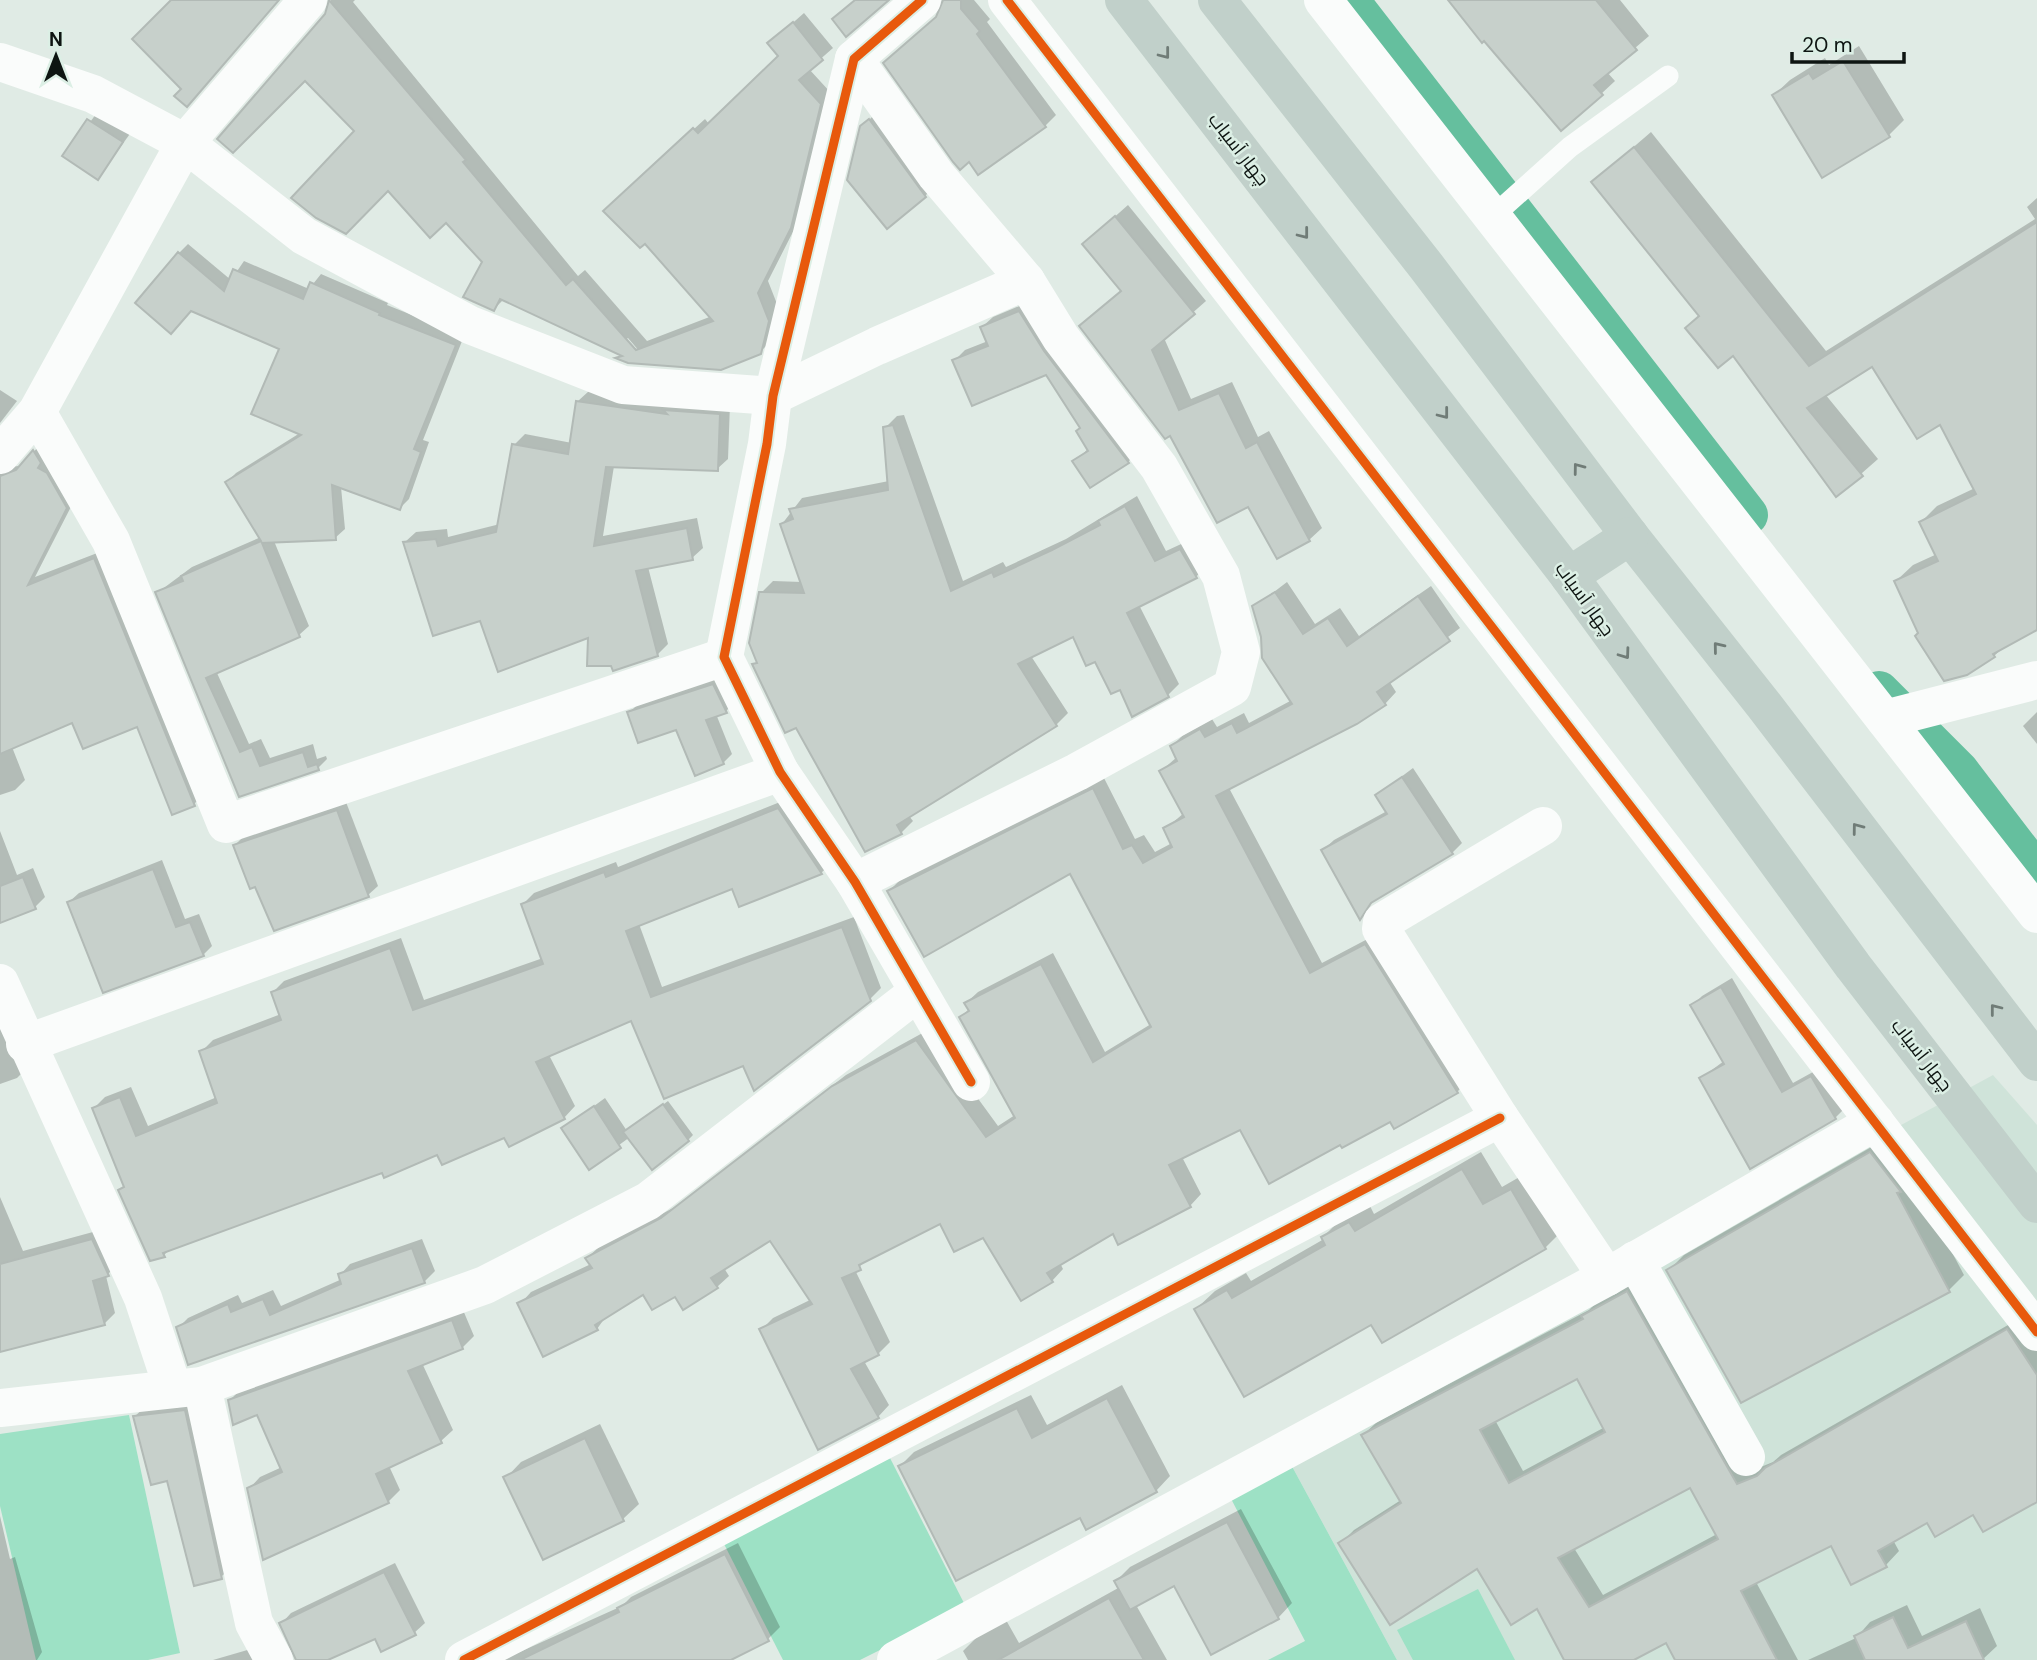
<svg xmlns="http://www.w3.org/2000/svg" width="2037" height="1660" font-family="'DM Sans',Cairo,sans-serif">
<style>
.built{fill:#cfe3d9}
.green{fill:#9de1c5}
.shadow{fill:#0003;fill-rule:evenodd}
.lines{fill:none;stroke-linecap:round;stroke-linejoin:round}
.canal{stroke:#65bf9e;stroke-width:40}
.building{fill:#c7d0cb;stroke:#b2bab6;stroke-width:2;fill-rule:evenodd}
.lane{stroke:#fafcfb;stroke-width:21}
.street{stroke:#fafcfb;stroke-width:38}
.secondary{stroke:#fafcfb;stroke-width:38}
.highway{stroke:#c1d0ca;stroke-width:38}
.cycleway-casing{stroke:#dcefe5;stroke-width:13}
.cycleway{stroke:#e8590c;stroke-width:9}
.oneway{stroke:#707c77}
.labels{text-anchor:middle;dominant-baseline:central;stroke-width:5;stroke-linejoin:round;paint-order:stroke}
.street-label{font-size:19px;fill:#0e1512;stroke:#dcefe5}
</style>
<rect width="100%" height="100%" fill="#e0ebe5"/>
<path class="built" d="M1993,1075L2037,1125V1660H1397L1288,1459Z"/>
<g class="green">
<path d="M129,1415L180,1653L148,1660H36L0,1506V1434Z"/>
<path d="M890,1458L966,1607L860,1660H783L723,1542Z"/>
<path d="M1288,1459L1397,1660H1268L1305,1641L1227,1491Z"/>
<path d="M1478,1589L1515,1660H1413L1397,1630Z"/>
</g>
<g class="shadow">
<path d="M331,0H355L353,2L578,276L585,270L647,341L712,316L616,200L705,119L709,124L781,56L770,43L804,13L833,48L809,69L831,93L801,216L768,281L779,309L771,341L760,352L618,358L622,354L504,299L494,309L484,262L326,15ZM628,338L640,352H635L625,340Z"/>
<path d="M945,0H974L990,19L987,22L1056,115L1045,126L940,14Z"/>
<path d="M1451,0H1620L1649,36L1607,72L1615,81L1601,94Z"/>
<path d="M1859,46L1904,120L1889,135L1774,95L1790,80L1825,58L1829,65Z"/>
<path d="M99,110L132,131L98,178L65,156Z"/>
<path d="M873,116L935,186L925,196L862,127Z"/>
<path d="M1651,132L1826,351L2035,219L2027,207L2037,198V629L2005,646L1994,656L1920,633L1896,581L1913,565L1937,554L1921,522L1937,506L1975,488L1941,422L1872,364L1825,394L1878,459L1837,495L1734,353L1687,328L1701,314L1593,182Z"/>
<path d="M1128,205L1206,301L1164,338L1191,399L1232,382L1258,437L1269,431L1322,528L1309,540L1249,504L1171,434L1081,326L1122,290L1084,244Z"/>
<path d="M188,244L231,280L244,261L309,289L321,274L388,303L387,305L464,336L423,440L429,442L409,499L400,508L341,487L345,529L335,538L274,541L309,626L299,635L217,673L249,744L261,739L270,758L313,744L317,759L326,756L327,759L318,768L240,795L157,593L192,567L261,537L227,482L236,473L300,433L281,348L179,253Z"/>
<path d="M1029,302L1138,452L1128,462L1075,461L1089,448L1082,428L1046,373L955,360L965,350L988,341L982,327L993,317Z"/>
<path d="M0,390L17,401L0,423Z"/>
<path d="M589,391L730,404L728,459L717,469L614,466L603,536L697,518L703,548L692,558L648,567L668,644L657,655L590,635L481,619L405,542L416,532L447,529L448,537L500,524L514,445L525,434L572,443L578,401Z"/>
<path d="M904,415L963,581L1003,562L1006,567L1066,539L1137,496L1166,551L1192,539L1207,565L1196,577L1139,605L1179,684L1168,695L1121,688L1074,635L1031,656L1068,713L1056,725L909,816L913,821L901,833L796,726L754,665L758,661L761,593L773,581L802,582L782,524L802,498L889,481L885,428L897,416Z"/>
<path d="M44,441L76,497L35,577L105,550L204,794L194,804L138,725L73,721L12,747L25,780L15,790L0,795V464L6,467L20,466Z"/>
<path d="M1287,582L1315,624L1340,608L1359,636L1431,586L1460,628L1389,681L1396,692L1385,704L1229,788L1322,963L1377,934L1469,1080L1457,1092L1395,1126L1391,1119L1341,1142L1240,1128L1182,1157L1201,1194L1190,1206L1113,1232L1060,1263L1063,1269L1052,1281L984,1236L941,1221L872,1256L855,1270L890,1342L878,1354L864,1361L889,1405L878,1417L762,1329L773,1318L812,1299L771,1239L724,1268L729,1276L717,1287L675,1294L643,1292L607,1315L597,1329L520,1304L531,1292L591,1264L587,1258L599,1247L675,1207L846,1075L928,1030L998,1126L1015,1115L961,1017L969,1009L966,1003L978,992L1053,953L1105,1052L1151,1024L1071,872L889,891L901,879L1104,778L1135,839L1144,835L1155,852L1172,843L1165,829L1184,813L1161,771L1177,757L1172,746L1183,735L1212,719L1217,727L1244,713L1249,723L1292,700L1263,637L1254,607Z"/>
<path d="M722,676L735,702L726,711L716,714L732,754L723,763L677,728L629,713L638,704Z"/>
<path d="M2037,712V744L2023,726Z"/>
<path d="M1413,768L1462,843L1452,853L1376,898L1361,917L1323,850L1334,840L1387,811L1377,795Z"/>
<path d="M790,798L833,862L821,873L740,905L733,886L639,924L662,987L854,917L881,988L869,1000L744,1064L632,1018L549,1055L575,1106L564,1118L383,1171L170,1249L164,1255L120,1190L125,1185L94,1108L105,1097L131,1087L148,1126L217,1097L201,1052L213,1040L281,1014L273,992L284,981L401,938L424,1000L543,958L523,904L534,893L616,862L618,867Z"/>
<path d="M346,802L378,886L368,895L275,929L235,845L244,836Z"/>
<path d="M0,831L17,875L33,868L45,897L35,907L0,921Z"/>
<path d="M162,860L185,919L199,914L212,946L203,955L69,902L79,893Z"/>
<path d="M1732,978L1793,1083L1822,1067L1845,1108L1835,1118L1701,1078L1724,1061L1692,1006L1702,996Z"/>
<path d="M0,1006L27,1068L17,1078L0,1084Z"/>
<path d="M605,1098L627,1131L668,1101L693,1135L688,1140L630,1137L589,1167L564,1128Z"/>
<path d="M1887,1138L1912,1177L1964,1275L1949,1290L1668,1271L1684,1255Z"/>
<path d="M1481,1152L1502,1187L1530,1171L1564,1229L1545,1248L1372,1322L1196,1309L1215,1291L1246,1273L1251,1281L1324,1239L1323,1237L1342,1218L1369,1204L1374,1214Z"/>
<path d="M0,1197L23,1251L104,1229L119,1263L106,1276L115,1313L104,1324L0,1350Z"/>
<path d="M422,1239L435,1271L424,1282L189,1363L178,1328L188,1318L238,1295L242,1303L273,1290L281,1306L342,1279L340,1275L350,1264Z"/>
<path d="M1641,1278L1751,1471L1773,1462L1781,1455L2022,1317L2037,1340V1498L1928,1520L1893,1540L1899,1551L1886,1565L1832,1543L1756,1582L1798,1660H1677L1666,1641L1631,1660H1566L1538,1606L1478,1567L1340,1544L1354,1530L1401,1500L1363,1435L1377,1422L1589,1310L1597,1302ZM1577,1377L1605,1427L1523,1471L1495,1420ZM1691,1486L1717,1534L1603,1595L1574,1548Z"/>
<path d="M463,1310L474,1336L462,1348L422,1363L453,1430L441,1441L389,1466L400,1490L388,1502L249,1489L260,1477L282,1467L258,1412L229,1401L241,1389Z"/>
<path d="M1122,1385L1170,1476L1156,1491L1081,1516L900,1466L914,1452L1031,1395L1047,1425Z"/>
<path d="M194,1401L231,1567L221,1577L135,1416L145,1407Z"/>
<path d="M600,1424L639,1504L623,1519L544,1557L506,1478L521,1462Z"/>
<path d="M1241,1509L1292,1603L1278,1618L1175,1584L1136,1605L1167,1660H968L963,1651L978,1636L1006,1620L1019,1643L1120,1587L1116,1581L1130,1567Z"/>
<path d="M0,1516L10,1559L15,1557L42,1652L37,1660H0Z"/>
<path d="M738,1543L780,1627L768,1639L727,1660H502L622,1606L631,1597Z"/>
<path d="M395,1563L425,1623L414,1633L376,1637L324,1660H298L281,1624L291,1613Z"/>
<path d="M1907,1605L1922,1636L1980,1608L1997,1646L1982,1660H1808L1856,1638L1870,1622Z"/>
<path d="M258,1647L267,1660H213Z"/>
</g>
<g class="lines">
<g class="canal">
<path d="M1349,0L1748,515"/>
<path d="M1879,691L1959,771L2037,873"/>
</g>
</g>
<g class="building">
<path d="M171,0H279L187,107L174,96L181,89L132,39Z"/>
<path d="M329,0L466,160L463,162L566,285L573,279L636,350L713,321L645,244L640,248L603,211L693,128L698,133L778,56L767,43L793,22L823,60L799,80L821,104L791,228L758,293L769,321L761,354L721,370L628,363L615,358L622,356L500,299L494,311L463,297L482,262L446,223L430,238L388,191L346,234L316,218L291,198L354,131L305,81L233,153L217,139L325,14Z"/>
<path d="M855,0H889L846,37L832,19Z"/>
<path d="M943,0H961V9L980,31L977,34L1046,127L978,175L969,162L960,170L953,162L883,63L936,17Z"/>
<path d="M1448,0H1596L1637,50L1594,85L1603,95L1561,131L1484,41L1482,43Z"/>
<path d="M1843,61L1890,137L1822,178L1772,95L1809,73L1813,79Z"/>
<path d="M87,119L123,142L98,180L62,156Z"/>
<path d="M869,119L926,197L887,229L847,180L860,126Z"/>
<path d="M1634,147L1809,366L2037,222V630L1993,654L1995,657L1967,675L1944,681L1915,636L1918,633L1894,581L1938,561L1919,522L1976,494L1940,425L1917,439L1872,367L1807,408L1863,476L1836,497L1733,356L1718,368L1685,328L1699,316L1591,182Z"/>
<path d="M1115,216L1195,314L1152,350L1179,410L1219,393L1246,448L1257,442L1310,541L1277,559L1248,507L1217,523L1170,436L1165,439L1079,326L1121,291L1082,244Z"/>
<path d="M178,252L224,291L233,269L303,299L310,282L380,313L379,315L456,345L414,449L421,452L400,510L332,485L336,540L262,543L300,637L206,678L240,752L252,747L260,766L303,752L308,767L317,764L319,770L239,797L155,592L183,581L181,576L261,541L225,482L301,435L251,414L279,349L191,311L171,334L135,303Z"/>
<path d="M1019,311L1044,351L1129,463L1090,488L1072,461L1088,451L1076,431L1080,428L1046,375L972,406L952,360L988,346L980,327Z"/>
<path d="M576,401L667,414L663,410L720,414L718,471L606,467L594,546L687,528L693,560L636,571L658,656L613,671L611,666H587L588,638L498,672L480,621L433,636L403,542L436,539L438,546L496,532L512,444L568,454Z"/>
<path d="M893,425L951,591L992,572L994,577L1052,550L1100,525L1098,521L1125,506L1155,561L1180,549L1197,578L1127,613L1169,697L1132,717L1120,690L1111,694L1095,662L1086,666L1073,637L1018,664L1057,726L897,825L902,834L865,852L796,728L785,733L752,664L757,663L749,643L759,592L804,593L780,524L793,519L789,509L888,490L883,427Z"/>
<path d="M33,450L41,463L38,468L47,473L67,508L28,585L94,558L195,806L172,815L137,727L83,749L72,723L0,754V476L16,470Z"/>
<path d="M1275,592L1303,634L1328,618L1347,646L1418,596L1450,641L1377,692L1386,705L1357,724L1216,796L1310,973L1365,944L1458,1093L1394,1129L1390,1122L1342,1148L1340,1145L1269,1184L1240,1130L1169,1165L1191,1207L1118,1245L1113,1234L1047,1273L1053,1282L1021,1301L983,1238L954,1252L940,1224L859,1265L861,1270L842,1278L879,1355L851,1369L879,1418L818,1450L759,1329L812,1304L770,1241L711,1278L718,1288L683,1310L675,1297L652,1310L643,1295L595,1325L598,1330L543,1357L517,1303L592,1268L585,1258L661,1218L832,1086L916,1040L986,1137L1015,1118L959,1017L969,1011L964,1003L1041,964L1093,1062L1151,1027L1070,874L924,957L887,891L1093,788L1123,849L1132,845L1143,863L1172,847L1163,828L1184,817L1159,771L1177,761L1170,746L1200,729L1205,737L1232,723L1237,733L1292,704L1262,658L1261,637L1252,606Z"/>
<path d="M713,684L727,713L706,720L724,764L695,776L676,730L638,743L627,712Z"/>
<path d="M1402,777L1453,854L1371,903L1360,920L1321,850L1387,814L1375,795Z"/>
<path d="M778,808L822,874L739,907L732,889L626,931L651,997L842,927L871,1001L754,1091L743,1066L664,1099L631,1021L536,1062L565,1119L509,1147L504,1138L442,1165L437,1155L384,1178L382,1173L163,1253L165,1257L150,1261L118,1190L124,1187L92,1108L120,1097L136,1136L217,1103L199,1051L281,1020L271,992L390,948L413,1010L543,964L521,904L604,872L606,877Z"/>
<path d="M337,810L369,897L274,931L255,887L250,889L233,845Z"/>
<path d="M153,869L176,927L190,922L204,956L103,993L67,902Z"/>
<path d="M23,877L36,909L0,923V886Z"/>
<path d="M1721,987L1782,1092L1811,1076L1836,1119L1750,1169L1699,1078L1724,1064L1690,1005Z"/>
<path d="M663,1104L689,1141L652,1170L623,1132Z"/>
<path d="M594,1106L621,1148L589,1170L561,1128Z"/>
<path d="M1870,1152L1901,1192L1897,1193L1950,1292L1741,1403L1666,1270Z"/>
<path d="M1462,1169L1483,1204L1511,1189L1546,1249L1382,1343L1371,1325L1244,1397L1194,1309L1227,1290L1232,1298L1325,1245L1321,1237L1349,1222L1355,1231Z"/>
<path d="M92,1239L109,1276L93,1281L105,1325L0,1352V1264Z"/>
<path d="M412,1248L425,1283L188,1365L176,1327L228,1304L231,1312L263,1299L270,1315L341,1284L338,1274Z"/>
<path d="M1627,1291L1737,1484L1757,1476L1765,1468L2007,1329L2037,1375V1502L1983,1532L1973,1515L1935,1537L1927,1523L1878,1551L1887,1567L1851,1585L1831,1546L1741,1591L1777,1660H1675L1666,1643L1634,1660H1564L1537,1609L1511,1625L1477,1569L1390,1625L1338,1543L1401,1503L1361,1435L1583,1319L1581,1316ZM1577,1379L1605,1432L1509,1483L1480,1430ZM1690,1488L1718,1539L1589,1607L1558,1558Z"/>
<path d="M452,1320L463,1349L408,1371L442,1443L376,1474L389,1503L263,1560L247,1488L282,1472L257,1415L233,1425L228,1400Z"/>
<path d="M1107,1398L1157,1492L1086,1530L1080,1518L956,1581L898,1466L1017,1408L1032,1438Z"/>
<path d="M185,1410L222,1579L194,1586L167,1481L151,1485L133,1416Z"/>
<path d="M585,1438L624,1521L543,1560L503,1477Z"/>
<path d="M1227,1522L1279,1619L1211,1655L1174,1586L1130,1610L1114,1581Z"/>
<path d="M725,1554L769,1641L731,1660H520L619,1612L617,1608Z"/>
<path d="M384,1572L416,1635L381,1652L375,1639L328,1660H296L279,1623Z"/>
<path d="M1109,1598L1144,1660H998Z"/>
<path d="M1893,1617L1908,1648L1966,1621L1984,1660H1865L1854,1636Z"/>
</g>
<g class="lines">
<path class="lane" d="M1492,217L1570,147L1668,76"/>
<g class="street">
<path d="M922,0L854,59L773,396L767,444L724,657L780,772L855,882L971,1082"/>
<path d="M854,59L936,175L1026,281L1061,338L1159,467L1221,576L1241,652L1232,687L1077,772L855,882"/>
<path d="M0,62L93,94L185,143L304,236L470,325L623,385L773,396L877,346L1026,281"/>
<path d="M37,412L111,541L226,824L724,657"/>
<path d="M0,455L37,412L185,143L308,0"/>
<path d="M1885,719L2037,680"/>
<path d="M1543,826L1382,922L1381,929L1500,1118L1607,1277"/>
<path d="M0,983L143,1298L173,1389"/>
<path d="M25,1044L780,772"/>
<path d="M1635,1260L1746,1457"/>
<path d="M202,1386L254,1623L274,1660"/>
<path d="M0,1408L202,1386L485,1285L648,1201L918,992"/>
<path d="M464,1660L1500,1118"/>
<path d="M896,1660L1607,1277L1875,1122"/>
</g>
<g class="secondary">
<path d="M1007,0L2037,1332"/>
<path d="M1323,0L2037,914"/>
</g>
<g class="highway">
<path d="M1124,0L1569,576L1853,966L2037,1204"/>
<path d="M1217,0L1426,266L1630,536L1763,704L2037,1062"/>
<path d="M1569,576L1630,536"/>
</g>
<defs>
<g id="cycleway">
<path d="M922,0L854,59L773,396L767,444L724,657L780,772L855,882L971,1082"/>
<path d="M1007,0L2037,1332"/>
<path d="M464,1660L1500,1118"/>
</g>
</defs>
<use href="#cycleway" class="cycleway-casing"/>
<use href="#cycleway" class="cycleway"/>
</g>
<defs><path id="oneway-chevron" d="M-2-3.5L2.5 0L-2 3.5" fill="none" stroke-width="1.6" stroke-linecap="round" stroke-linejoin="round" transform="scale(1.75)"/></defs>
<g class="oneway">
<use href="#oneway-chevron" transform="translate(1165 54) rotate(52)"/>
<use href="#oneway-chevron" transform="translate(1304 234) rotate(52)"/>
<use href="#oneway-chevron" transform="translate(1444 414) rotate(52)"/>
<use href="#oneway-chevron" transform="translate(1578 468) rotate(-127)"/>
<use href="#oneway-chevron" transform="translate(1718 647) rotate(-129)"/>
<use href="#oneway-chevron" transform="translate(1625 654) rotate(54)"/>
<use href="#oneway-chevron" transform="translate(1857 828) rotate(-127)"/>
<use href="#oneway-chevron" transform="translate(1995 1009) rotate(-128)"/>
</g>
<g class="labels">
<g class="street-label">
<text transform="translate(1239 149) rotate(52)">چهار آسیاب</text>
<text transform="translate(1585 599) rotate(54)">چهار آسیاب</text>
<text transform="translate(1922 1055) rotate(52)">چهار آسیاب</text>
</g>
</g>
<g transform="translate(56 56)" stroke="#dcefe5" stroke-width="5" paint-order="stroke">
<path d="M0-5L12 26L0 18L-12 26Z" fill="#0e1512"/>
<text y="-10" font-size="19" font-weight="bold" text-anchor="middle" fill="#0e1512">N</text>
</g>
<path d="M1792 52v10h112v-10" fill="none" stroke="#0e1512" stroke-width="3.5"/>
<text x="1802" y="52" font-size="21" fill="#0e1512" stroke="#dcefe5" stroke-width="5" paint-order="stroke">20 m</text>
</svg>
